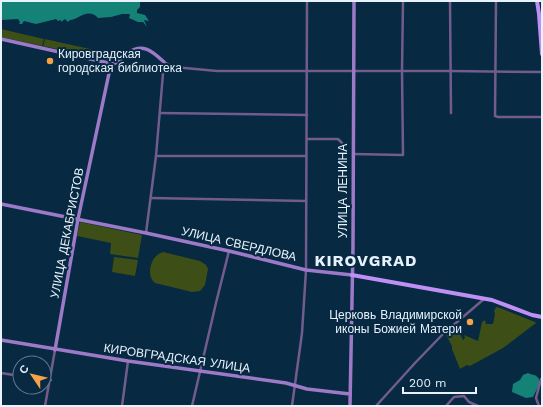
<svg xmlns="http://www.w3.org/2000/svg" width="543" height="407" font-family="'Work Sans',sans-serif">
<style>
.green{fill:#3d4e16}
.water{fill:#158277}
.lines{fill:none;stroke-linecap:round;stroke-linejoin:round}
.street{stroke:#725c8d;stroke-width:2.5}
.secondary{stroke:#9d7ac8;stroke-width:3.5}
.primary{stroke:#be90f5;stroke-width:4}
.poi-dot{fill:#f6a248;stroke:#072941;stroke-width:1.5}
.labels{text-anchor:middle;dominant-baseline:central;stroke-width:4;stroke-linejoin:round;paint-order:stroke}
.poi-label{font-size:12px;fill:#e7f2fc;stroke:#072941;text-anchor:start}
.street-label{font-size:12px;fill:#e7f2fc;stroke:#072941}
.district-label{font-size:16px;font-weight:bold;letter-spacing:1px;fill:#e7f2fc;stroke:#072941}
</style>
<rect width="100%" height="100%" fill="#072941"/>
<g class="green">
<path d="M1,29L44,39L42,46L1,37Z"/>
<path d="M45,39L108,53L106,60L43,46Z"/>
<path d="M80,222L142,235L138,258L110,254L111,243L77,236Z"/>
<path d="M163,252L200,261L206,265L208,269L205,285L200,291L192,292L155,283C145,275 151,255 163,252Z"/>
<path d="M114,257L138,260L135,276L112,272Z"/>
<path d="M496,307L500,308L535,322L536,323L503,348L470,366L467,365L460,369L452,349V346L446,335L453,329L460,334L463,340L465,338L464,335L478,341L482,322L485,320L486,324H493L495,314L494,311Z"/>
</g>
<g class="water">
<path d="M1,1H140V7L137,10V13L145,15L149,21L144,20L147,27L143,22H138L129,18L130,15L129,14H122L111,17L98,18C88,7 78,20 70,20L68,22L65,19L61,22V20L58,21L56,19L36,24L24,21L22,24H19L20,22L18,19L1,20Z"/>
<path d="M528,373C533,376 535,373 539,379V385L533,397L526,398L512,392L513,384L520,380L523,375Z"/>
</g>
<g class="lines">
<g class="street">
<path d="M450,1L451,113"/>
<path d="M496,1L495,116L498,117H542"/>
<path d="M160,113L307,115"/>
<path d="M307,139H338L342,143L341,157L346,158"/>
<path d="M353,154L403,155L402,71L403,1"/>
<path d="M156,156H306"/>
<path d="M151,198L306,201"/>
<path d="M146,233L156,156L164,62L174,67L217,71H450L542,72"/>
<path d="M1,373L20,376"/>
<path d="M44,379L51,380"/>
<path d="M45,406L55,350"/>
<path d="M122,406L128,361"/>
<path d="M192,406L216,303L229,251"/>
<path d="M292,406L302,333L306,270L307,1"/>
<path d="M376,406L415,363L443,334L484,299"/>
<path d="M446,406L454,397L464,396L469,402L478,406"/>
<path d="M539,406L536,398L541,379"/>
</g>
<g class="secondary">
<path d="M1,39L113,64C120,62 123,57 128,53C143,42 153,52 164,62"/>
<path d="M1,204L146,233L229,251L306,270L352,275"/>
<path d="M1,340L128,361L286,383L307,389L350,394"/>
<path d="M55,350L78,219L111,64"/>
<path d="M350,406L353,247L354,1"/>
</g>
<g class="primary">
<path d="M537,1L539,14L542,54"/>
<path d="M352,275L492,300L532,315L542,317"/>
</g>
</g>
<g class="poi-dot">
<circle cx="50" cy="61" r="4"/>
<circle cx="470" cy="322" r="4"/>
</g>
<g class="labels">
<g class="poi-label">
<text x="58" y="54">Кировградская<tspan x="58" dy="14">городская библиотека</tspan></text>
<text x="462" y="315" text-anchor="end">Церковь Владимирской<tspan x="462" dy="14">иконы Божией Матери</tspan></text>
</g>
<g class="street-label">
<text transform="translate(343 191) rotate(-90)">УЛИЦА ЛЕНИНА</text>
<text transform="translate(67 233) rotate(-79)">УЛИЦА ДЕКАБРИСТОВ</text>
<text transform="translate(239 244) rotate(13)">УЛИЦА СВЕРДЛОВА</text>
<text transform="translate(177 358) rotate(8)">КИРОВГРАДСКАЯ УЛИЦА</text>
</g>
<g class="district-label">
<text x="366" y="260">KIROVGRAD</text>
</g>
</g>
<rect width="543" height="407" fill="none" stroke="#e7f2fc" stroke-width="4"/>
<g transform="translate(32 375) rotate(305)"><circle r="19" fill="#072941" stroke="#61798c"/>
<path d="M0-3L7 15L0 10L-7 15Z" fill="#f6a248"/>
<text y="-6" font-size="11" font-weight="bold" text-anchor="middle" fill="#e7f2fc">С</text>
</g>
<path d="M403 387v6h73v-6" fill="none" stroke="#e7f2fc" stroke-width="2"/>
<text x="409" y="387" font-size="12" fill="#e7f2fc" stroke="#072941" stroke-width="3" paint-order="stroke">200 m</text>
</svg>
